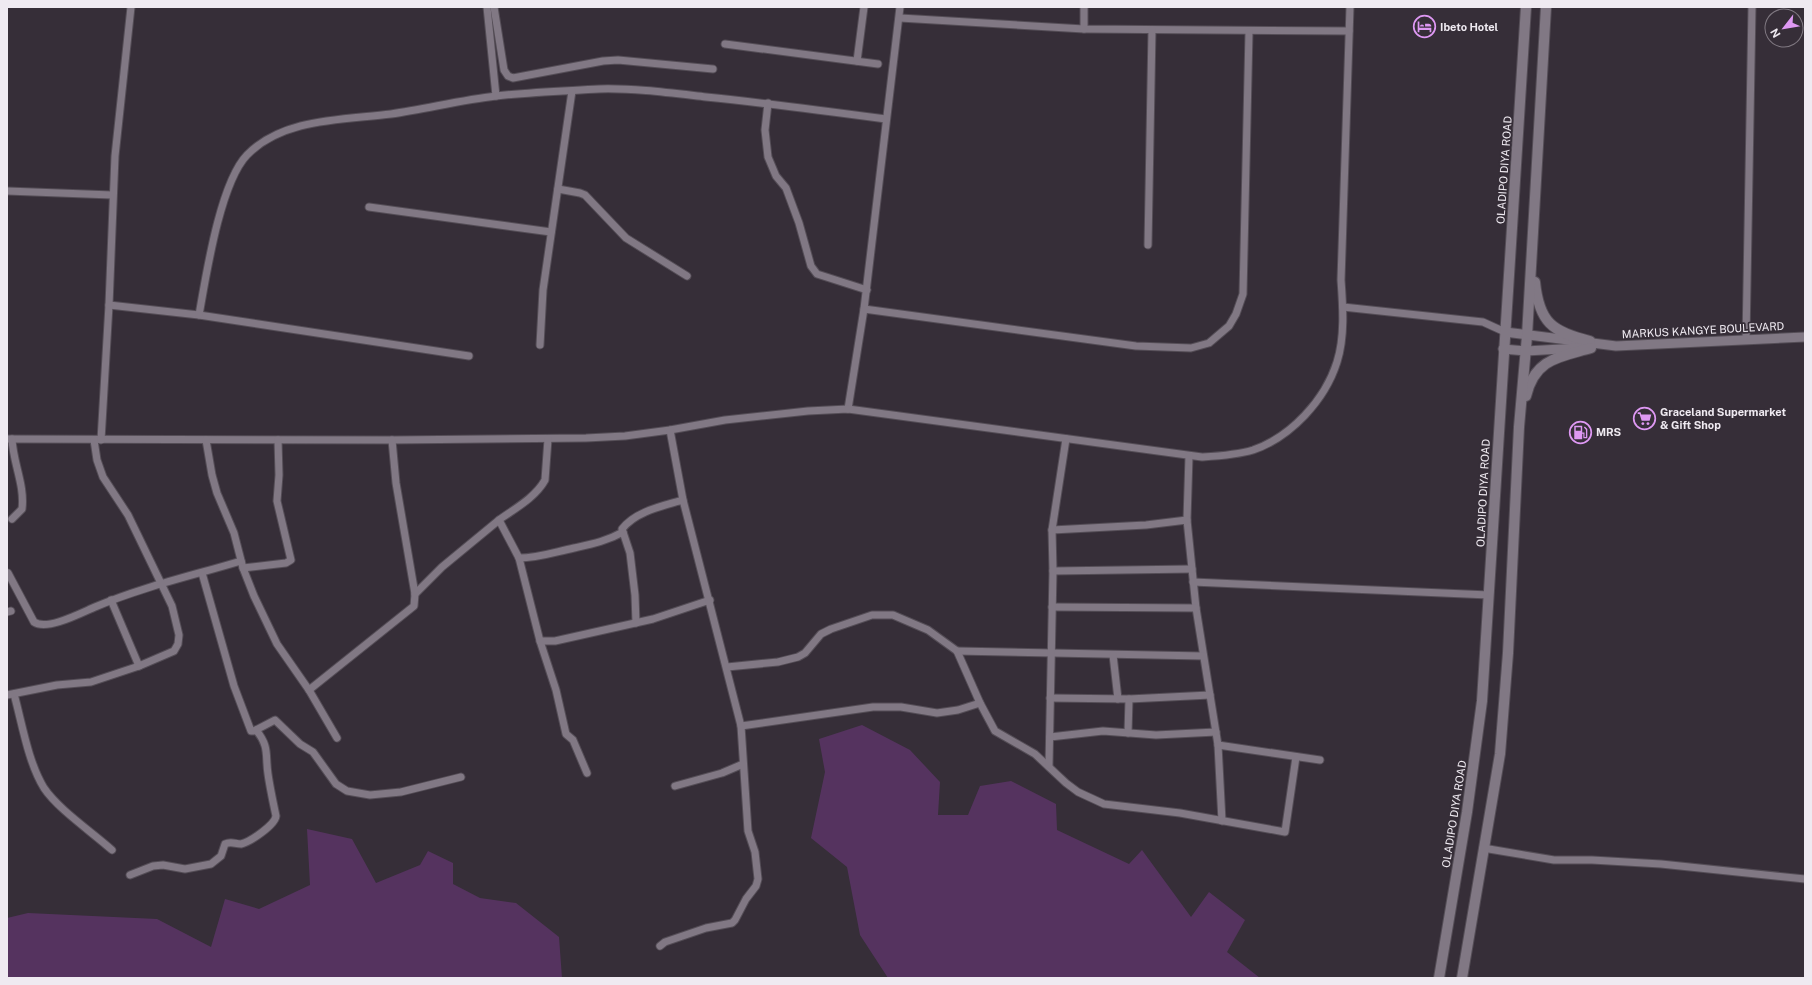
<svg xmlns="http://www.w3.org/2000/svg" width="1812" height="985" font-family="'Public Sans',sans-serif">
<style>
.green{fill:#55335f}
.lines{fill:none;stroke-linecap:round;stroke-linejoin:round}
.minor-casing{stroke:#544d56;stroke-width:9}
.tertiary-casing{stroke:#544d56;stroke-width:11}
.secondary-casing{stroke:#544d56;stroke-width:12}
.minor{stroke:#817884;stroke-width:7}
.tertiary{stroke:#817884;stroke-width:9}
.secondary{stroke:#817884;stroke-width:10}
.labels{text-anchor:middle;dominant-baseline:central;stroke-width:3.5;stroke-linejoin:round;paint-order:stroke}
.poi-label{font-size:11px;font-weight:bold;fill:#efeaf1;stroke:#362e38;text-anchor:start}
.street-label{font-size:11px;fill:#efeaf1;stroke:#362e38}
</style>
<rect width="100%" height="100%" fill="#362e38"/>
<g class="green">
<path d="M862,725L910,750L940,782L938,815H968L980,786L1011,781L1056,804L1057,830L1129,864L1142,850L1191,917L1209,892L1245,920L1227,952L1260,978H888L860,935L847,867L811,838L825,772L819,739Z"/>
<path d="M307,829L352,839L376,883L420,865L428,851L453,863V884L480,898L516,903L559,937L562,978H7V918L28,913L157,919L211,947L225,899L259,909L310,885Z"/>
</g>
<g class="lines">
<defs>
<g id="minor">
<path d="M487,7L496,96"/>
<path d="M494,7L504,70L508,76L513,78L603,61L618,60L713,69"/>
<path d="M900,18L1084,29L1349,31"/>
<path d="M1084,29V7"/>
<path d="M725,44L878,64"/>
<path d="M857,61L864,7"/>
<path d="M768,103L765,130L768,157L776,176L786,188L799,223L811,266L817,274L867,290"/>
<path d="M558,189L580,193L585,195L626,238L687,276"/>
<path d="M7,191L112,195"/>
<path d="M369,207L551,232"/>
<path d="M1148,245L1152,30"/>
<path d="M109,305L199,315L469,356"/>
<path d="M1343,307L1483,322L1505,332"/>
<path d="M864,309L1136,346L1191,348L1209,343L1229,326L1236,314L1243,294L1249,32"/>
<path d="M199,315C206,276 220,183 247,155C283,118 343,120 391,114C426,109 461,100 496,96C530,92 565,91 599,89C634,88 671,93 706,97C766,103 826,111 886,119"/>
<path d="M1746,340L1752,7"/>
<path d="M540,345L543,290L572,91"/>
<path d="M848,409L864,309L900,7"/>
<path d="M7,439L392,440L586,438L625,436L670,430L725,420L808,411L848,409L1202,457C1219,456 1237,455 1253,450C1291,437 1325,400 1337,362C1345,337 1343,307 1341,280L1350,7"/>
<path d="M12,439C13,463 25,485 22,509L12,519"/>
<path d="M548,439L545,480C535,498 514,509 499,520L519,558L540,641L556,690L566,734L573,740L587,773"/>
<path d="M101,440L109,305L115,156L131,7"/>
<path d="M206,440L212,475L217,493L234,533L243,568L254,596L277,644L309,690L337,738"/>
<path d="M1189,456L1187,520L1196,608L1218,745L1222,821"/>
<path d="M1052,530L1146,525L1187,520"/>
<path d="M519,558C538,558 555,552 574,548C592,544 607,541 623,532"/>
<path d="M243,568L286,563L291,560L277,501L279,475L278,440"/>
<path d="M1053,571L1192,569"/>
<path d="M8,573L34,622C47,631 81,613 95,607C142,587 191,576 241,561"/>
<path d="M202,573L234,686L251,731H254L275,720L300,744L313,752L336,784L347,791L370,795L401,792L461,777"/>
<path d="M1193,582L1489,595"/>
<path d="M415,594L442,567L499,520"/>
<path d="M111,600L139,666"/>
<path d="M1052,607L1196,608"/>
<path d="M7,612L11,611"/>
<path d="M636,623L635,595L630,553L622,529C636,511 663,506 683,500"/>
<path d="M540,641H555L653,619L710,600"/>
<path d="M957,651L1203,656"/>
<path d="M1113,655L1118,699"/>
<path d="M727,667L778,662L798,657L805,653L821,634L831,629L872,615H893L928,630L957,651L980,703L995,731L1035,754L1066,783L1078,792L1104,804L1180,813L1285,832L1296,757"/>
<path d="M309,690L414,606L415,594L396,483L392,440"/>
<path d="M14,694C22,723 28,762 44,788C58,809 92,832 112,850"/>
<path d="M7,695L57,685L91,682L139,666L174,651L178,644L179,635L172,606L128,515L103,477L97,460L94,440"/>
<path d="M1050,698L1129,699L1210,695"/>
<path d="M741,726L873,707H901L937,713L958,710L980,703"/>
<path d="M1128,733L1129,699"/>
<path d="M1050,737L1103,731L1156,735L1216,732"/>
<path d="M1218,745L1320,760"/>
<path d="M1049,765L1053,571L1052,530L1066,439"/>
<path d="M675,786L722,773L743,764"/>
<path d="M1483,848L1554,860H1592L1661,864L1805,879"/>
<path d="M130,875L153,866L163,865L185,869L211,864L221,856L225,844C231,841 235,844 241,844C250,842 275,825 276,816C273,802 270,788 268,774C265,755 270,747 256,730"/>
<path d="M660,946L665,942L706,928L732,923L735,920L746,899L756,886L758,879L755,852L748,831L741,726L683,500L670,430"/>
</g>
<g id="tertiary">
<path d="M1505,332L1616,346L1805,337"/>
<path d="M1503,349L1526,351L1579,348"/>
</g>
<g id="secondary">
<path d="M1535,282C1539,322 1552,332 1590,341"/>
<path d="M1526,396C1535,358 1560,357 1591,348"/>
<path d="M1439,978L1467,812L1482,701L1526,7"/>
<path d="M1462,978L1500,754L1508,653L1519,427L1527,336L1546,7"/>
</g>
</defs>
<use href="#minor" class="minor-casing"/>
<use href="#tertiary" class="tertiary-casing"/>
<use href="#secondary" class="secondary-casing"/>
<use href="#minor" class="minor"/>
<use href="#tertiary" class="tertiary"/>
<use href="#secondary" class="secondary"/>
</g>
<defs>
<symbol id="hotel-ring" viewBox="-11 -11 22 22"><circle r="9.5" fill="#362e38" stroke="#de98f3" stroke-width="1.5"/><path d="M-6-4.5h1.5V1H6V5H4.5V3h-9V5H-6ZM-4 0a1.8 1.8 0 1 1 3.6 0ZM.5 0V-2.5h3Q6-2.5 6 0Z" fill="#de98f3"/></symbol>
<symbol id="supermarket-ring" viewBox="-11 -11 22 22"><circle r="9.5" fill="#362e38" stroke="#de98f3" stroke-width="1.5"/><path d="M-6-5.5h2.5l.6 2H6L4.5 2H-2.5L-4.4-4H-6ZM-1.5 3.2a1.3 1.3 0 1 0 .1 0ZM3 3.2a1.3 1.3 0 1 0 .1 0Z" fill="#de98f3"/></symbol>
<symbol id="fuel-ring" viewBox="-11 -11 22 22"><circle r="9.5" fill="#362e38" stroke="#de98f3" stroke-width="1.5"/><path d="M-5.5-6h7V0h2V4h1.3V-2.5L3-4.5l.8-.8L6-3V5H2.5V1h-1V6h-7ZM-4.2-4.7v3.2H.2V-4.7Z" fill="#de98f3"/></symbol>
</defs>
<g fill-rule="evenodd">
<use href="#hotel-ring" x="1412" y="14" width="25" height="25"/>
<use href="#supermarket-ring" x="1632" y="406" width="25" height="25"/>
<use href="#fuel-ring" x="1568" y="420" width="25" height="25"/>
</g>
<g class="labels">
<g class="poi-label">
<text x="1440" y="27">Ibeto Hotel</text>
<text x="1660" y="412">Graceland Supermarket<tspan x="1660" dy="13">&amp; Gift Shop</tspan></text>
<text x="1596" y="432">MRS</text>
</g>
<g class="street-label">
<text transform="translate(1504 170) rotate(-86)">OLADIPO DIYA ROAD</text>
<text transform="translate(1703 330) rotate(-3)">MARKUS KANGYE BOULEVARD</text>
<text transform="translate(1483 493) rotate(-87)">OLADIPO DIYA ROAD</text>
<text transform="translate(1454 814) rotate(-81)">OLADIPO DIYA ROAD</text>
</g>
</g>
<rect width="1812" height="985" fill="none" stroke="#efeaf1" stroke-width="16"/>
<g transform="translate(1784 28) rotate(239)"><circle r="19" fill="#362e38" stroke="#807982"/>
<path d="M0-3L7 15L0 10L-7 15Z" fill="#de98f3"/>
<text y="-6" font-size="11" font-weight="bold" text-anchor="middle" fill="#efeaf1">N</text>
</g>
</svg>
